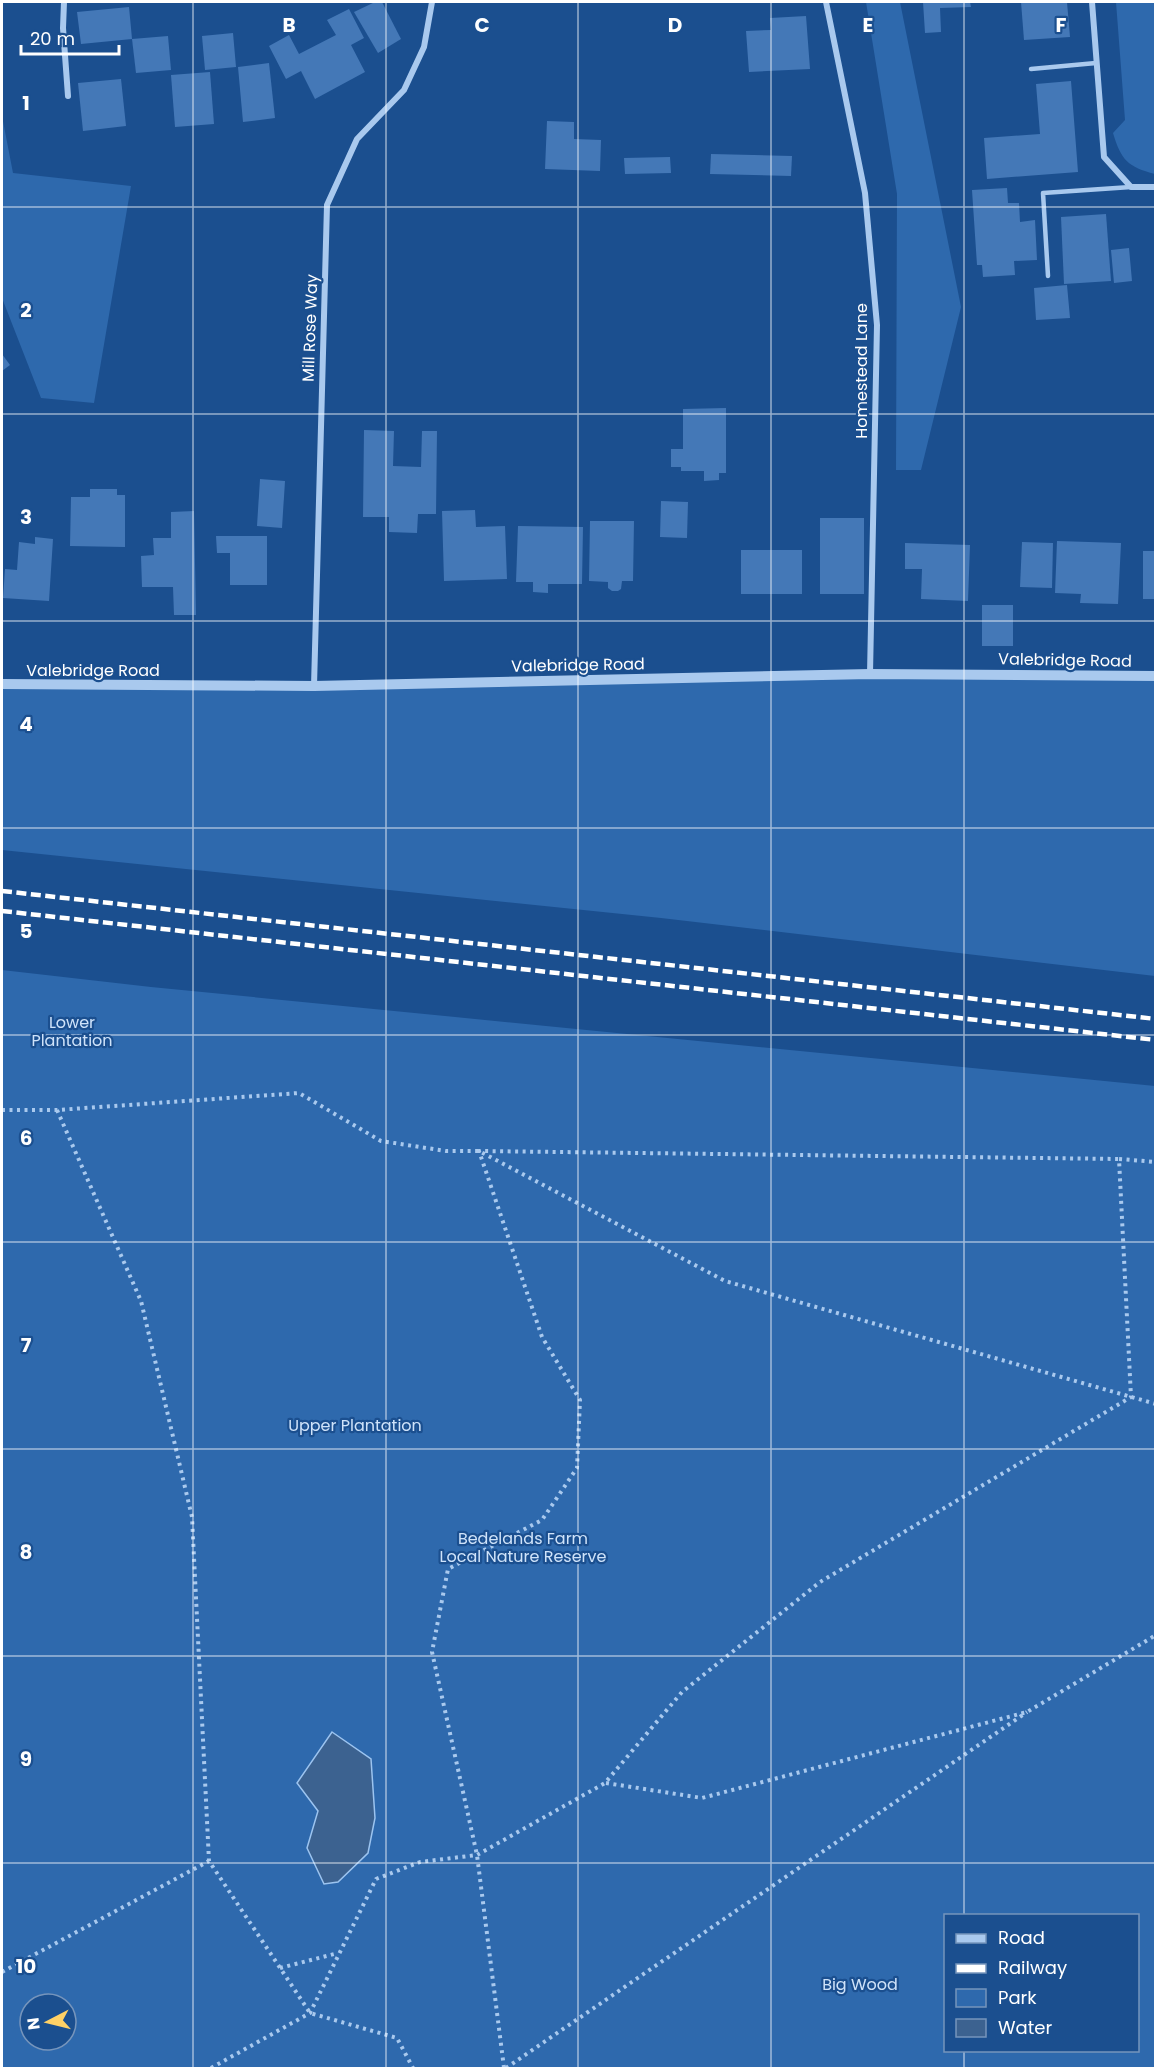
<svg xmlns="http://www.w3.org/2000/svg" width="1157" height="2070" font-family="Poppins,sans-serif">
<style>
.green{fill:#2e69ad;fill-rule:evenodd}
.water{fill:#3c6290;stroke:#9cc4f0;stroke-width:1.5}
.building{fill:#4478b7}
.lines{fill:none;stroke-linecap:round;stroke-linejoin:round}
.path{stroke:#a9c9ee;stroke-width:4;stroke-dasharray:3 4.5;stroke-linecap:butt}
.service{stroke:#a9c9ee;stroke-width:4.5}
.minor{stroke:#a9c9ee;stroke-width:6}
.tertiary{stroke:#a9c9ee;stroke-width:10}
.rail{stroke:#fff;stroke-width:4.5;stroke-dasharray:10 4.5;stroke-linecap:butt}
.grid{fill:none;stroke:#fff;stroke-width:1.5;stroke-opacity:0.55}
.labels{text-anchor:middle;dominant-baseline:central;stroke-width:4.5;stroke-linejoin:round;paint-order:stroke}
.street-label{font-size:16px;fill:#fff;stroke:#1b4f8f}
.park-label{font-size:16px;fill:#cfe3fa;stroke:#1b4f8f}
.grid-label{font-size:20px;text-anchor:middle;font-weight:bold;fill:#fff;stroke:#1b4f8f;stroke-width:4.5;stroke-linejoin:round;paint-order:stroke}
</style>
<rect width="100%" height="100%" fill="#1b4f8f"/>
<g class="green">
<path d="M866,2H900L961,307L921,470H896L897,194Z"/>
<path d="M1116,2H1155V174C1128,167 1121,160 1113,133L1125,120Z"/>
<path d="M2,116L13,173L131,186L94,403L41,398L2,298Z"/>
<path d="M1155,676V976L661,918L2,850V685Z"/>
<path d="M2,970L151,987L1155,1086V2068H2ZM946,1916H1138V2050H946ZM30,2004H66V2040H30Z"/>
</g>
<path class="water" d="M332,1732L371,1759L375,1818L368,1853L338,1882L324,1884L307,1848L318,1811L297,1783Z"/>
<g class="building">
<path d="M375,2H382L401,39L378,53L354,12Z"/>
<path d="M923,2H970L971,7L940,8L941,32L925,33Z"/>
<path d="M1021,2H1067L1070,37L1024,40Z"/>
<path d="M129,7L132,39L81,44L77,12Z"/>
<path d="M349,9L364,38L351,45L365,72L315,99L301,71L286,79L269,46L289,35L299,54L336,35L327,20Z"/>
<path d="M806,16L810,69L749,72L746,31L771,30L770,18Z"/>
<path d="M233,33L236,67L205,70L202,36Z"/>
<path d="M168,36L171,70L136,73L132,39Z"/>
<path d="M269,63L275,118L243,122L238,67Z"/>
<path d="M210,72L214,124L175,127L171,75Z"/>
<path d="M121,79L126,126L83,131L78,83Z"/>
<path d="M1071,81L1078,172L987,179L984,138L1040,134L1036,84Z"/>
<path d="M547,121L574,122V139L601,140L600,171L545,169Z"/>
<path d="M711,154L792,156L791,176L710,174Z"/>
<path d="M670,157L671,173L625,174L624,158Z"/>
<path d="M1007,188L1008,203H1019L1020,222L1035,220L1037,260L1014,261L1015,275L983,277L982,265H977L972,190Z"/>
<path d="M1106,214L1111,281L1064,284L1061,217Z"/>
<path d="M1129,248L1132,281L1114,283L1111,250Z"/>
<path d="M1067,285L1070,318L1036,320L1034,288Z"/>
<path d="M2,354L10,365L2,371Z"/>
<path d="M726,408V473H719V480L704,481V471H681V467H671V449H683V409Z"/>
<path d="M364,430L394,431L393,466L421,467L422,431H437L436,514H418L417,533L389,532V517H363Z"/>
<path d="M260,479L285,481L282,528L257,526Z"/>
<path d="M90,489H117V495H125V547L70,546L71,497H90Z"/>
<path d="M661,501L688,502L687,538L660,537Z"/>
<path d="M475,510L476,527L505,526L507,579L444,581L442,511Z"/>
<path d="M194,511L196,615H174L173,587H142L141,556L154,555L153,538H171V512Z"/>
<rect x="820" y="518" width="44" height="76"/>
<path d="M590,521H634L633,581H622L621,589L618,591H612L608,588V582L589,581Z"/>
<path d="M518,526L583,527L582,584H548V593L533,592V582H516Z"/>
<path d="M216,536H267V585H230V553H217Z"/>
<path d="M35,537L53,539L49,601L3,598L5,569L17,570L19,542L35,544Z"/>
<path d="M1057,541L1121,543L1118,604L1080,603L1081,594L1055,593Z"/>
<path d="M1022,542L1053,543L1052,588L1020,587Z"/>
<path d="M905,543L970,545L968,601L921,599L922,569H905Z"/>
<rect x="741" y="550" width="61" height="44"/>
<rect x="1143" y="551" width="13" height="48"/>
<rect x="982" y="605" width="31" height="41"/>
</g>
<g class="lines">
<g class="path">
<path d="M2,1110H57L299,1093L381,1141L446,1151H479L725,1281L1156,1404"/>
<path d="M57,1110L141,1301L192,1517L209,1861"/>
<path d="M606,1783L702,1798L1027,1712L1156,1635"/>
<path d="M280,1968L338,1953"/>
<path d="M2,1972L209,1861L310,2013L397,2038L413,2068"/>
<path d="M211,2068L310,2013L376,1879L420,1862L477,1855L605,1783L682,1692L820,1582L1131,1397L1119,1159L1156,1162"/>
<path d="M504,2068L477,1855L432,1652L448,1569L542,1520L577,1468L580,1400L542,1337L479,1151L1119,1159"/>
<path d="M506,2068L1027,1712"/>
</g>
<g class="service">
<path d="M1031,69L1096,63"/>
<path d="M1048,276L1043,193L1131,187"/>
</g>
<g class="minor">
<path d="M64,2L63,28L68,96"/>
<path d="M826,2L865,193L877,325L870,674"/>
<path d="M1092,2L1104,157L1131,187H1156"/>
<path d="M314,686L327,205L357,139L404,90L424,47L432,2"/>
</g>
<path class="tertiary" d="M2,684L314,686L870,674L1156,676"/>
<g class="rail">
<path d="M2,891L1156,1019"/>
<path d="M2,911L1156,1040"/>
</g>
</g>
<path class="grid" d="M193,2V2068M386,2V2068M578,2V2068M771,2V2068M964,2V1916M2,207H1156M2,414H1156M2,621H1156M2,828H1156M2,1035H1156M2,1242H1156M2,1449H1156M2,1656H1156M2,1863H1156M964,2050V2068"/>
<g class="labels">
<g class="street-label">
<text transform="translate(310 328) rotate(-88)">Mill Rose Way</text>
<text transform="translate(861 371) rotate(-90)">Homestead Lane</text>
<text transform="translate(1065 660) rotate(1)">Valebridge Road</text>
<text transform="translate(578 665) rotate(-1)">Valebridge Road</text>
<text x="93" y="670">Valebridge Road</text>
</g>
<g class="park-label">
<text x="72" y="1022">Lower<tspan x="72" dy="18">Plantation</tspan></text>
<text x="355" y="1425">Upper Plantation</text>
<text x="523" y="1538">Bedelands Farm<tspan x="523" dy="18">Local Nature Reserve</tspan></text>
<text x="860" y="1984">Big Wood</text>
</g>
</g>
<g class="grid-label">
<text x="289" y="32">B</text>
<text x="482" y="32">C</text>
<text x="675" y="32">D</text>
<text x="868" y="32">E</text>
<text x="1061" y="32">F</text>
<text x="26" y="110">1</text>
<text x="26" y="317">2</text>
<text x="26" y="524">3</text>
<text x="26" y="731">4</text>
<text x="26" y="938">5</text>
<text x="26" y="1145">6</text>
<text x="26" y="1352">7</text>
<text x="26" y="1559">8</text>
<text x="26" y="1766">9</text>
<text x="26" y="1973">10</text>
</g>
<rect width="1157" height="2070" fill="none" stroke="#ffffff" stroke-width="6"/>
<rect x="944" y="1914" width="195" height="138" fill="#1b4f8f" stroke="#7695bc" stroke-width="1.5"/>
<rect x="956" y="1934" width="30" height="9" fill="#a9c9ee" stroke="#7695bc" stroke-width="1.5"/>
<text x="998" y="1944" font-size="18" fill="#ffffff">Road</text>
<rect x="956" y="1964" width="30" height="9" fill="#ffffff" stroke="#7695bc" stroke-width="1.5"/>
<text x="998" y="1974" font-size="18" fill="#ffffff">Railway</text>
<rect x="956" y="1989" width="30" height="18" fill="#2e69ad" stroke="#7695bc" stroke-width="1.5"/>
<text x="998" y="2004" font-size="18" fill="#ffffff">Park</text>
<rect x="956" y="2019" width="30" height="18" fill="#3c6290" stroke="#7695bc" stroke-width="1.5"/>
<text x="998" y="2034" font-size="18" fill="#ffffff">Water</text>
<g transform="translate(48 2022) rotate(263)"><circle r="28" fill="#1b4f8f" stroke="#7695bc" stroke-width="1.5"/>
<path d="M0-4.5L10 22L0 15L-10 22Z" fill="#ffd166"/>
<text y="-9" font-size="16" font-weight="bold" text-anchor="middle" fill="#ffffff">N</text>
</g>
<path d="M21 45v9h98v-9" fill="none" stroke="#ffffff" stroke-width="3"/>
<text x="30" y="45" font-size="18" fill="#ffffff" stroke="#1b4f8f" stroke-width="4.5" paint-order="stroke">20 m</text>
</svg>
